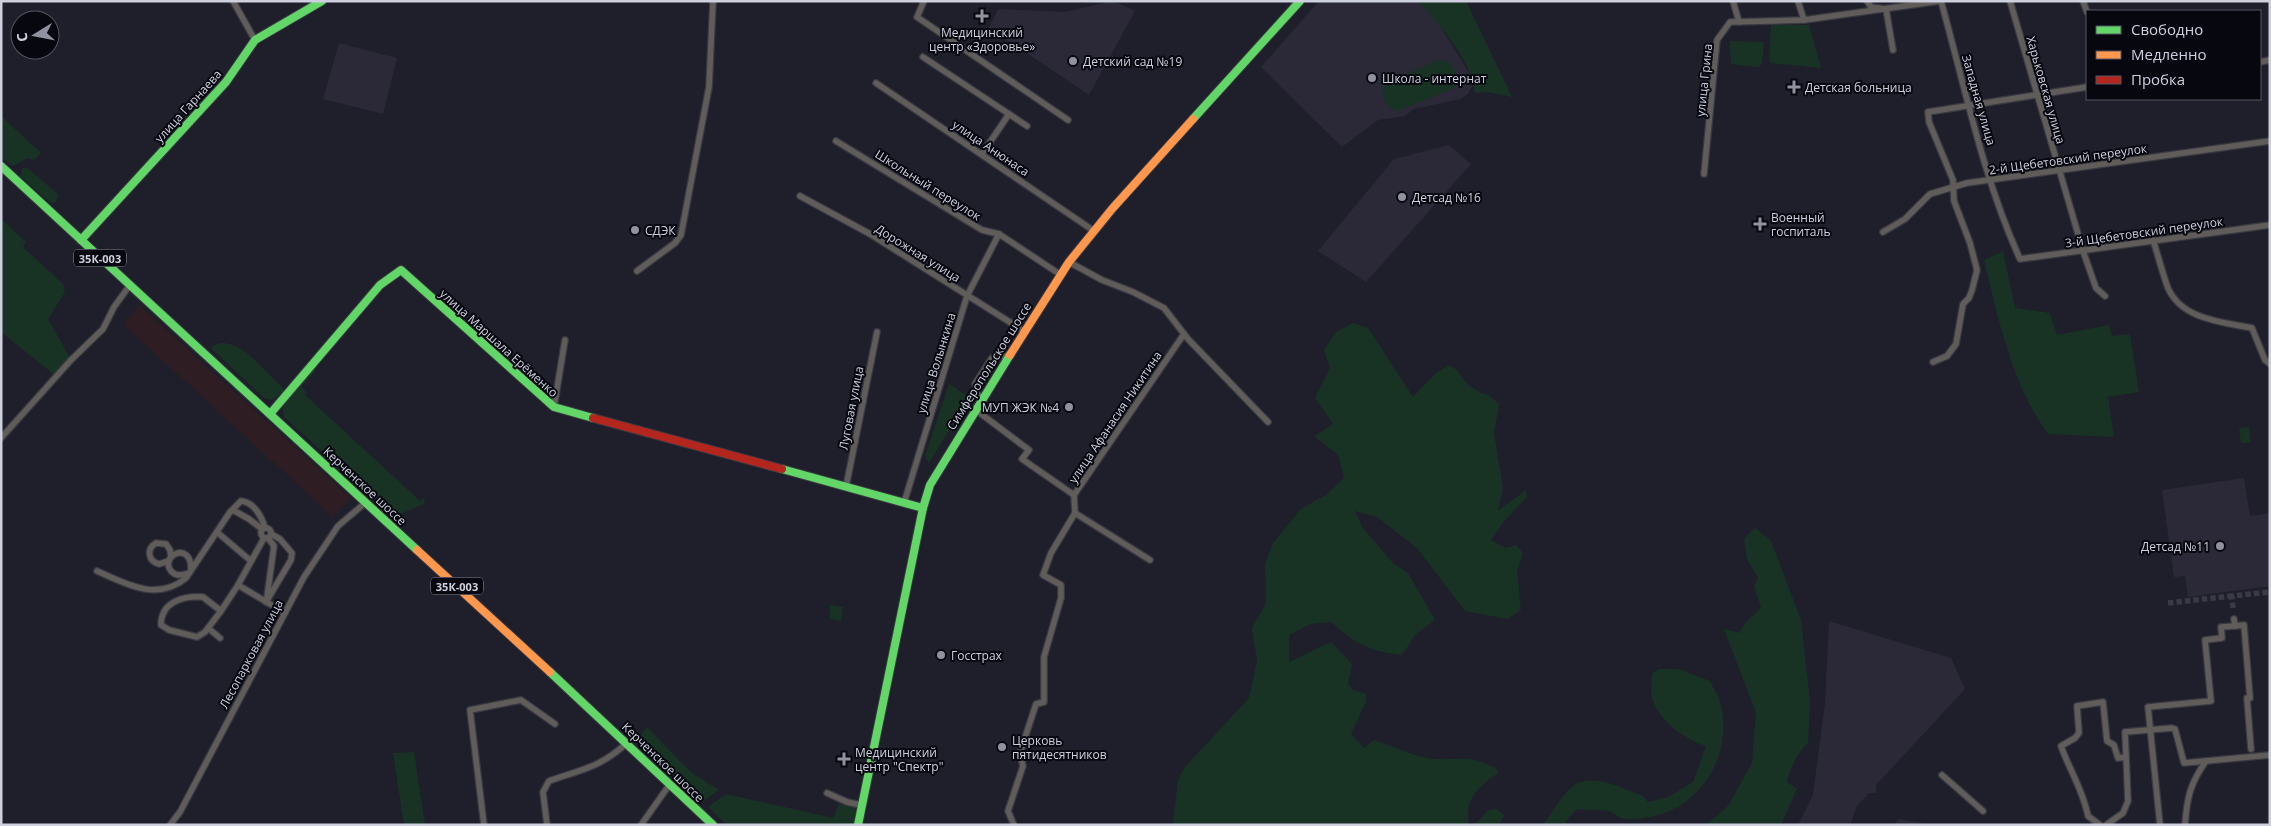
<svg xmlns="http://www.w3.org/2000/svg" width="2271" height="826" font-family="'Open Sans',sans-serif">
<style>
.commercial{fill:#2e1e23}
.education{fill:#2b2938}
.green{fill:#183324}
.lines{fill:none;stroke-linecap:round;stroke-linejoin:round}
.street-tunnel{stroke:#393a45;stroke-width:5.5;stroke-dasharray:5.5 3;stroke-linecap:butt}
.street-casing{stroke:#383942;stroke-width:8}
.fast-casing{stroke:#383942;stroke-width:10}
.slow-casing{stroke:#383942;stroke-width:10}
.jam-casing{stroke:#383942;stroke-width:10}
.street{stroke:#605c5a;stroke-width:5.5}
.fast{stroke:#63d668;stroke-width:8}
.slow{stroke:#ff974d;stroke-width:8}
.jam{stroke:#b3261e;stroke-width:8}
.poi-dot{fill:#91929f;stroke:#06070f;stroke-width:2}
.labels{text-anchor:middle;dominant-baseline:central;stroke-width:4;stroke-linejoin:round;paint-order:stroke}
.shield{fill:#06070f;stroke:#9394a0;stroke-width:1}
.shield-label{font-size:11px;font-weight:bold;fill:#cfd0de}
.poi-label{font-size:12px;fill:#cfd0de;stroke:#06070f;text-anchor:start}
.street-label{font-size:12px;fill:#cfd0de;stroke:#06070f}
</style>
<rect width="100%" height="100%" fill="#1e1f2a"/>
<path class="commercial" d="M139,305L351,498L333,517L124,325Z"/>
<g class="education">
<path d="M1113,1L1135,11L1089,95L989,28L998,9L1065,12Z"/>
<path d="M1319,1H1417L1437,21L1470,74L1474,83L1468,94L1460,99L1414,109L1405,116L1378,120L1342,147L1261,67Z"/>
<path d="M339,43L397,58L383,114L323,99Z"/>
<path d="M1449,145L1471,164L1366,282L1318,251L1394,159Z"/>
<path d="M2244,478L2250,516L2270,513V586L2188,597L2185,576L2174,577L2162,490Z"/>
<path d="M1829,621L1951,658L1965,689L1876,785V793H1869L1857,806L1850,825H1798L1813,795L1825,703Z"/>
<path d="M1899,819L1933,825H1894Z"/>
</g>
<g class="green">
<path d="M1417,1H1466L1512,97L1487,92L1475,93C1472,61 1439,23 1417,1Z"/>
<path d="M1771,25H1809L1821,68L1771,63L1769,60Z"/>
<path d="M1730,41L1764,42L1762,64L1758,67L1731,64Z"/>
<path d="M1439,60L1451,63C1456,71 1460,81 1452,89L1397,111L1385,103L1382,91L1386,82Z"/>
<path d="M1,116L41,153L34,160L28,158L13,166L1,158Z"/>
<path d="M23,168H27L58,194L56,202L51,203L21,177V170Z"/>
<path d="M1,219L26,242L23,247L63,284L65,292L48,319L71,360L56,376L1,332Z"/>
<path d="M2003,251L2015,308L2050,313L2057,335L2109,325L2112,336L2130,334L2139,392L2108,397L2114,437L2048,434C2012,385 1998,318 1984,260Z"/>
<path d="M1353,323L1368,328L1413,397L1436,373L1449,365C1462,371 1461,380 1471,387C1482,395 1487,392 1499,404L1494,433L1503,488L1498,511L1526,490L1527,497L1505,520L1491,540L1506,548L1516,545L1523,553L1517,571L1521,610L1507,619L1465,611L1417,548L1377,517L1355,511L1362,527L1393,563L1408,573L1435,620L1416,634L1402,655C1372,652 1353,643 1331,622L1311,624L1289,635V662L1331,642L1352,664L1348,684L1353,690L1366,694V702L1351,734L1364,748L1374,740C1392,746 1418,758 1435,759C1463,760 1468,755 1496,768L1498,773C1478,787 1464,799 1469,825H1173L1178,780L1185,767L1249,698L1257,661L1252,628L1266,603L1265,564L1273,543L1301,509L1327,494L1344,478L1338,455L1314,436L1333,424L1315,398L1330,368L1324,350L1336,332Z"/>
<path d="M221,343C243,342 262,369 278,383L283,388V392L272,400L264,398L212,349V346Z"/>
<path d="M312,368L316,370L301,387L307,392L305,395L420,501L425,497L424,504L400,514L389,511L284,417L282,406Z"/>
<path d="M949,384L969,397L929,463L925,456Z"/>
<path d="M2249,427L2251,442L2241,443L2239,428Z"/>
<path d="M1755,528L1771,541L1801,620L1810,702L1808,743C1798,752 1790,768 1787,782L1797,789L1781,825H1706L1728,806L1752,763L1756,713L1724,629L1740,633C1747,617 1751,619 1761,607L1754,586L1758,578L1747,559L1744,539Z"/>
<path d="M830,605L843,607L841,621L830,619Z"/>
<path d="M1659,669H1678L1710,681C1713,688 1718,695 1720,702C1735,755 1699,812 1644,818C1638,819 1626,820 1621,818C1616,816 1613,811 1608,811C1597,809 1588,811 1577,809L1565,822L1568,825H1543C1552,813 1561,796 1572,787C1593,771 1622,789 1643,796L1648,802L1668,797L1693,782L1706,746C1685,740 1659,721 1652,698C1650,691 1652,681 1652,674Z"/>
<path d="M647,727L692,773L719,790L702,802L636,742L635,737L638,739Z"/>
<path d="M414,752L425,825H404L393,753Z"/>
<path d="M726,794L833,818L839,804L851,805L856,809L853,825H727L708,807Z"/>
<path d="M1496,809L1505,815L1499,825H1474L1489,810Z"/>
</g>
<g class="lines">
<g class="street-tunnel">
<path d="M2168,603L2232,596"/>
<path d="M2233,608L2232,596L2270,592"/>
</g>
<defs>
<g id="street">
<path d="M233,1L255,40"/>
<path d="M924,1L917,17L1068,120"/>
<path d="M1733,1L1739,22"/>
<path d="M1798,1L1804,20"/>
<path d="M1867,1L1871,7L1886,9L1893,50"/>
<path d="M1941,1C1965,87 1983,178 2020,259L2270,225"/>
<path d="M2010,1L2083,251L2096,288L2105,296"/>
<path d="M2083,1L2087,12"/>
<path d="M923,57L1027,126"/>
<path d="M2260,62L2270,60"/>
<path d="M876,83L1094,231"/>
<path d="M836,141L982,230L999,234L1061,275"/>
<path d="M982,154L1009,114"/>
<path d="M1704,174L1717,40L1730,22L1804,20L1940,1"/>
<path d="M800,196L870,234L1024,331"/>
<path d="M1883,232L1905,219L1930,194L1967,183L2270,141"/>
<path d="M2153,240C2158,255 2162,272 2168,288C2182,320 2223,322 2252,328L2265,360L2270,364"/>
<path d="M1069,262L1102,280L1133,292L1164,308L1188,339L1268,422"/>
<path d="M637,271L675,243L681,235L709,87L713,1"/>
<path d="M1933,362L1947,356L1956,344L1963,304L1969,298L1972,290L1977,270L1970,243L1954,201L1953,180L1929,122L1928,112L2087,87"/>
<path d="M983,398L977,394L975,384L992,358L1009,355"/>
<path d="M554,407L565,340"/>
<path d="M976,410L1029,450L1022,459L1074,495"/>
<path d="M1,438L71,360L103,329L114,307L130,285"/>
<path d="M846,487L877,332"/>
<path d="M904,503L967,296L999,234"/>
<path d="M233,510L249,519L262,529"/>
<path d="M1075,513L1074,495L1184,334"/>
<path d="M1075,513L1150,560"/>
<circle cx="266" cy="533" r="5"/>
<path d="M218,533L251,561"/>
<path d="M169,561L159,564C148,561 146,549 156,543L166,544L170,550L171,557"/>
<path d="M97,571C126,584 157,602 186,578L230,512L241,501C254,502 262,517 265,528"/>
<path d="M189,573C183,575 176,577 171,571C159,556 191,540 191,569"/>
<path d="M238,585L264,538"/>
<path d="M267,597L274,546L268,538"/>
<path d="M266,602L291,560L292,553L280,539L271,534"/>
<path d="M221,611L205,632L197,637L169,630L161,625C161,601 184,596 203,597L221,611L238,585L285,613"/>
<path d="M2235,626L2244,625L2250,698H2247L2251,749"/>
<path d="M208,628L220,638"/>
<path d="M1942,775L1983,811"/>
<path d="M827,793L847,802L861,805"/>
<path d="M170,825L180,812L304,577L338,526L365,503"/>
<path d="M484,825L470,710L521,700L555,724"/>
<path d="M547,825L543,792L549,781C583,769 599,768 627,743"/>
<path d="M641,825L670,784"/>
<path d="M1014,825L1008,811L1023,766L1020,753L1036,704L1044,702V657L1061,598V585L1043,575L1051,553L1075,513"/>
<path d="M2100,825L2088,816C2083,790 2070,771 2061,746L2075,738L2079,733L2077,706L2103,702L2107,741L2114,745L2118,758L2126,757"/>
<path d="M2106,825L2123,813L2128,801L2125,732L2172,728L2175,729L2184,763L2206,761"/>
<path d="M2160,825L2148,707L2211,701L2205,640L2222,638L2221,627L2235,626L2234,619"/>
<path d="M2185,825C2187,797 2190,784 2206,761L2270,755"/>
</g>
<g id="fast">
<path d="M1193,119L1300,1"/>
<path d="M1,166L417,550"/>
<path d="M81,240L226,82L255,40L322,1"/>
<path d="M270,414L380,285L401,270L554,407L593,418"/>
<path d="M782,469L923,508"/>
<path d="M550,672L713,825"/>
<path d="M858,825L923,508L930,485L1010,355"/>
</g>
<g id="slow">
<path d="M1010,355L1069,262L1112,209L1193,119"/>
<path d="M417,550L550,672"/>
</g>
<path id="jam" d="M593,418L782,469"/>
</defs>
<use href="#street" class="street-casing"/>
<use href="#fast" class="fast-casing"/>
<use href="#slow" class="slow-casing"/>
<use href="#jam" class="jam-casing"/>
<use href="#street" class="street"/>
<use href="#fast" class="fast"/>
<use href="#slow" class="slow"/>
<use href="#jam" class="jam"/>
</g>
<g class="poi-dot">
<path d="M979.5 8.5h5v5h5v5h-5v5h-5v-5h-5v-5h5z"/>
<circle cx="1073" cy="61" r="5"/>
<circle cx="1372" cy="78" r="5"/>
<path d="M1791.5 79.5h5v5h5v5h-5v5h-5v-5h-5v-5h5z"/>
<circle cx="1402" cy="197" r="5"/>
<path d="M1757.5 216.5h5v5h5v5h-5v5h-5v-5h-5v-5h5z"/>
<circle cx="635" cy="230" r="5"/>
<circle cx="1069" cy="407" r="5"/>
<circle cx="2220" cy="546" r="5"/>
<circle cx="941" cy="655" r="5"/>
<circle cx="1002" cy="747" r="5"/>
<path d="M841.5 751.5h5v5h5v5h-5v5h-5v-5h-5v-5h5z"/>
</g>
<g class="labels">
<g class="shield">
<rect x="74" y="249.5" width="52" height="17" rx="4"/>
<rect x="431" y="577.5" width="52" height="17" rx="4"/>
</g>
<g class="shield-label">
<text x="100" y="258">35К-003</text>
<text x="457" y="586">35К-003</text>
</g>
<g class="poi-label">
<text x="982" y="32" text-anchor="middle">Медицинский<tspan x="982" dy="14">центр «Здоровье»</tspan></text>
<text x="1083" y="61">Детский сад №19</text>
<text x="1382" y="78">Школа - интернат</text>
<text x="1805" y="87">Детская больница</text>
<text x="1412" y="197">Детсад №16</text>
<text x="1771" y="217">Военный<tspan x="1771" dy="14">госпиталь</tspan></text>
<text x="645" y="230">СДЭК</text>
<text x="1059" y="407" text-anchor="end">МУП ЖЭК №4</text>
<text x="2210" y="546" text-anchor="end">Детсад №11</text>
<text x="951" y="655">Госстрах</text>
<text x="1012" y="740">Церковь<tspan x="1012" dy="14">пятидесятников</tspan></text>
<text x="855" y="752">Медицинский<tspan x="855" dy="14">центр "Спектр"</tspan></text>
</g>
<g class="street-label">
<text transform="translate(1704 80) rotate(-84)">улица Грина</text>
<text transform="translate(2046 90) rotate(74)">Харьковская улица</text>
<text transform="translate(1979 100) rotate(74)">Западная улица</text>
<text transform="translate(188 106) rotate(-48)">улица Гарнаева</text>
<text transform="translate(991 148) rotate(34)">улица Анюнаса</text>
<text transform="translate(2068 159) rotate(-8)">2-й Щебетовский переулок</text>
<text transform="translate(928 185) rotate(32)">Школьный переулок</text>
<text transform="translate(2144 232) rotate(-8)">3-й Щебетовский переулок</text>
<text transform="translate(918 253) rotate(32)">Дорожная улица</text>
<text transform="translate(499 343) rotate(42)">улица Маршала Ерёменко</text>
<text transform="translate(936 363) rotate(-73)">улица Волынкина</text>
<text transform="translate(989 366) rotate(-58)">Симферопольское шоссе</text>
<text transform="translate(851 408) rotate(-79)">Луговая улица</text>
<text transform="translate(1115 417) rotate(-56)">улица Афанасия Никитина</text>
<text transform="translate(365 486) rotate(43)">Керченское шоссе</text>
<text transform="translate(251 654) rotate(-62)">Лесопарковая улица</text>
<text transform="translate(663 762) rotate(44)">Керченское шоссе</text>
</g>
</g>
<rect width="2271" height="826" fill="none" stroke="#cfd0de" stroke-width="5"/>
<rect x="2086" y="10" width="175" height="90" fill="#06070f" stroke="#565762"/>
<rect x="2096" y="26" width="25" height="8" fill="#63d668" stroke="#565762"/>
<text x="2131" y="35" font-size="15" fill="#cfd0de">Свободно</text>
<rect x="2096" y="51" width="25" height="8" fill="#ff974d" stroke="#565762"/>
<text x="2131" y="60" font-size="15" fill="#cfd0de">Медленно</text>
<rect x="2096" y="76" width="25" height="8" fill="#b3261e" stroke="#565762"/>
<text x="2131" y="85" font-size="15" fill="#cfd0de">Пробка</text>
<g transform="translate(35 35) rotate(260)"><circle r="24" fill="#06070f" stroke="#565762"/>
<path d="M0-4L9 19L0 12L-9 19Z" fill="#91929f"/>
<text y="-8" font-size="14" font-weight="bold" text-anchor="middle" fill="#cfd0de">С</text>
</g>
</svg>
